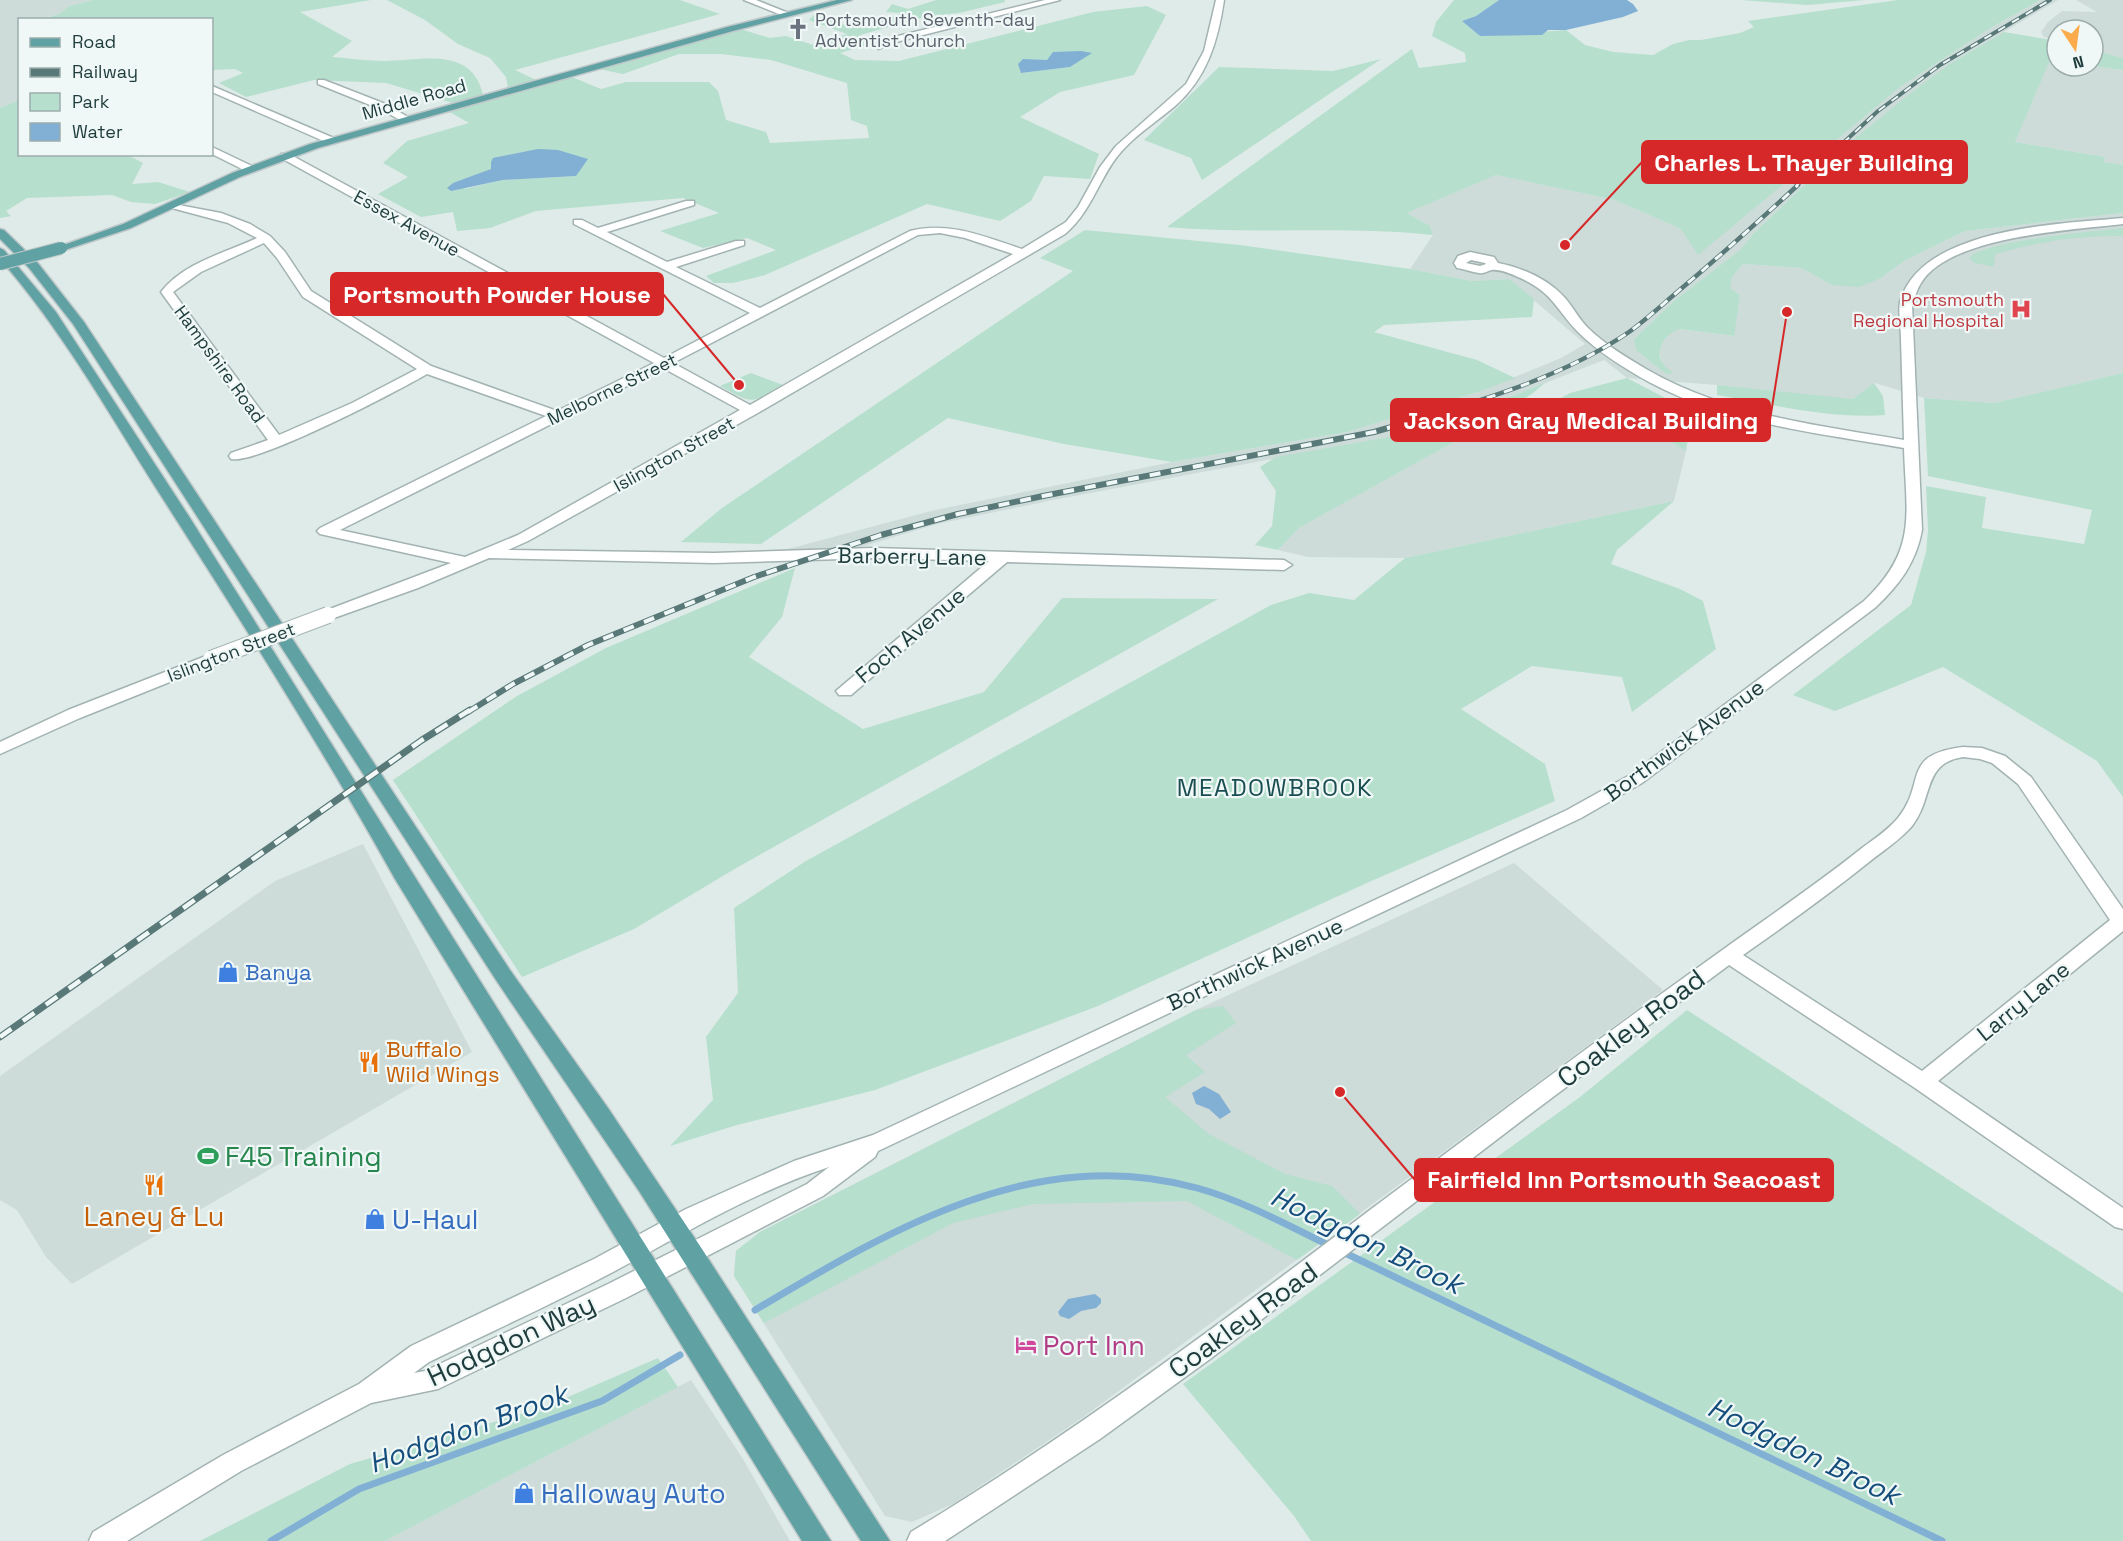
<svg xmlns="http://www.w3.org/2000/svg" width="2123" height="1541" font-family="'Space Grotesk',sans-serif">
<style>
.built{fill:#cddbd9}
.green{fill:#b6dfcd;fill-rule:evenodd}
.water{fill:#82b0d5}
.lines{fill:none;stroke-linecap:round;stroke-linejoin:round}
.stream{stroke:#82b0d5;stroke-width:7}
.minor-casing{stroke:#a2b3b2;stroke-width:3}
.major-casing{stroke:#c0c8c9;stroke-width:3}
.minor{fill:#fff;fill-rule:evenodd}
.major{fill:#60a2a4;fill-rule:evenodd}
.rail-far3-casing{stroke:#597878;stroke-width:4}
.rail-far2-casing{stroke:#597878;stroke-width:4.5}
.rail-far1-casing{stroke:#597878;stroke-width:6}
.rail-casing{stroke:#597878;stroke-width:7}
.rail-far3{stroke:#eff8f6;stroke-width:2;stroke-dasharray:8;stroke-linecap:butt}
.rail-far2{stroke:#eff8f6;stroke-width:3;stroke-dasharray:9;stroke-linecap:butt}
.rail-far1{stroke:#eff8f6;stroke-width:4;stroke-dasharray:11;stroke-linecap:butt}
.rail{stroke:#eff8f6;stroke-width:4.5;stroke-dasharray:14;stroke-linecap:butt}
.minor-bridge-casing{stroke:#a2b3b2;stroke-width:18;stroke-linecap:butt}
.major-bridge-casing{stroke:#c0c8c9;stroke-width:14;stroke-linecap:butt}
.minor-bridge{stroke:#fff;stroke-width:16}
.major-bridge{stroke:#60a2a4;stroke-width:12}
.labels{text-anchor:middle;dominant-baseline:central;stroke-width:4.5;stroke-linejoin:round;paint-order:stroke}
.far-worship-label{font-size:18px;fill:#5b616d;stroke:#eff8f6;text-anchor:start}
.far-street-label{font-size:18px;fill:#1f3c3d;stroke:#eff8f6}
.far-health-label{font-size:18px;fill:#be3a42;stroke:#eff8f6;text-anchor:end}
.street-label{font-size:22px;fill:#1f3c3d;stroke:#eff8f6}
.shop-label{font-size:22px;fill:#366cbe;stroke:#eff8f6;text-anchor:start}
.food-label{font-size:22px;fill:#c56008;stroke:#eff8f6;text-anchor:start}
.neighbourhood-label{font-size:24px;letter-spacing:1.5px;fill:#194d50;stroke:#eff8f6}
.near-street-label{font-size:27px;fill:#1f3c3d;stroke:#eff8f6}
.near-leisure-label{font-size:27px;fill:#27864d;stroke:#eff8f6;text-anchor:start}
.near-food-label{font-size:27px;fill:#c56008;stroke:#eff8f6}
.near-shop-label{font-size:27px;fill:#366cbe;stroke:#eff8f6;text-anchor:start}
.near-hotel-label{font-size:27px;fill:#b23c85;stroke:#eff8f6;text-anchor:start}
.near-water-label{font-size:28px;font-style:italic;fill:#154d7c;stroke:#eff8f6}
.leader{fill:none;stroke:#d62828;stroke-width:2}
.callout-dot{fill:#d62828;stroke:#eff8f6;stroke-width:2}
.callout{fill:#d62828;stroke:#d62828;stroke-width:2}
.callout-label{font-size:24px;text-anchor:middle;font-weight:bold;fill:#fff}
</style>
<rect width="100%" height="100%" fill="#dfebe9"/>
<g class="built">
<path d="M0,0H94L69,6L59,14L39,19L20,20L19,100L0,108Z"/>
<path d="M2040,0H2058L1948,65L1847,145L1753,234L1740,250L1675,300L1635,338L1636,350L1666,374L1668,370L1662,363L1659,348L1663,339L1671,332L1678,329L1733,336L1740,295L1730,288L1732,277L1743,264L1801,268L1832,285L1881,278L1904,261L1965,231L2123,213V373L1994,403L1924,398L1875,383L1853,399L1836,398L1717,385L1627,378L1604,360L1481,408L1401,435L1053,500L937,524L854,549L784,550L935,510L1172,462L1347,432L1478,392L1561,358L1585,344L1509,279L1472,281L1410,269L1433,235L1430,226L1407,213L1496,175L1615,200L1681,229L1698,254L1900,87L1989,29Z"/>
<path d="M2076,0H2123V58L2093,50V30H2057V41L2044,37L2041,32L2048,22L2062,11L2097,12Z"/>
<path d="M2050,59L2057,60V66H2093L2123,70V165L2104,162L2105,157L2015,142Z"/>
<path d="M1525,399L1554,402L1563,412L1651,430L1686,451L1674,501L1405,558L1308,557L1278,550L1299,528L1481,427Z"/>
<path d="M363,844L472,1052L72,1284L46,1257L17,1210L0,1200V1076L275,881Z"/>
<path d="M1514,863L1663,990L1082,1418L955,1503L912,1522L885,1516L734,1276L736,1251L760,1232L1196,1010Z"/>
<path d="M691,1380L743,1459L790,1541H385Z"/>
</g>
<g class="green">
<path d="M94,0H371L300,12L352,41L332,57C349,58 366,61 384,61C420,61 472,45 483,95L453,103L386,83L314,80L246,97L219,83L243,73L235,69L212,70V20H39L59,14L69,6Z"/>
<path d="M387,0H680L720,14L515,70L536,80L508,88L506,77L490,58L458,44L425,20Z"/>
<path d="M936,0H1005V2L959,13L928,16L860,35L874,43L840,53L855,60L899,61L1093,12L1147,6L1166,15L1134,75L1060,92L1020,117L1099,154L1090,179L1044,176L1031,201L1000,221L927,204L765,275L733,283H714L706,276L776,250L747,238L703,248L660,231L719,213L683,198L536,211L490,228L457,231L453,212L421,217L378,194L408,177L383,163L407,141L469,123L448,111L572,77L601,89L626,82H709L718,91L726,120L766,132L770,143L869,138L867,126L851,120L847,83L771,60L721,54H679L623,74L599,69L740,29L770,38L786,36L813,45L847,34L809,20L814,15C823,16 828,20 836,23C851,28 888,20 901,13L886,12L892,4L908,9ZM1052,57L1070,67L1021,73L1035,60H1047ZM491,169L576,176L503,180L464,189Z"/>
<path d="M1454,0H1499L1476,16L1463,21L1480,36L1566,30L1585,45L1613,52L1653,55L1673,44L1689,40H1701L1740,33L1754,27L1748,21L1898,0H2040L1989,29L1900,87L1698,255L1681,229L1615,200L1496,175L1407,213L1430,226L1433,235C1345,225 1256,235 1167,227L1412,49L1419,68L1466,62L1465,53L1432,36L1436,22Z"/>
<path d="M1741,0H1865L1807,5Z"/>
<path d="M2004,32L2057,41V60H2050L2015,142L2105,157L2104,162L2123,165V213L1965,231L1904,261L1881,278L1859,287L1832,285L1801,268L1743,264L1732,277L1730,288L1740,295L1734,336L1679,329C1658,337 1651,361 1674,373L1666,374L1636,350L1634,339L1675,300L1740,250L1753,234L1847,145L1903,99L1948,65Z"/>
<path d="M2093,50L2123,58V70L2093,66Z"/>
<path d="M1381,59L1202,180L1191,158L1144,140L1219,67L1333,71Z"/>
<path d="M19,100L20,154L128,155L143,163L132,184L158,182L190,192L155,204L131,202L112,195L27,198L6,211L11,216L0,218V108Z"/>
<path d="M2123,228V236C2079,235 2037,242 1995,254L1994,267L1975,263L1969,258C1982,241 2097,231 2123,228Z"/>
<path d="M1085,230L1240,245L1410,269L1472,281L1509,279L1534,299L1532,317L1384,325L1374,332L1477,360L1515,378L1478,392L1347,432L1172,462L1064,444L948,418L761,544L681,542L722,508L1073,271L1040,258Z"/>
<path d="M751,373L783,385C750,404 754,405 720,386Z"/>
<path d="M2123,373V797L2097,761L1943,667L1835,711L1793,695L1911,605L1926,552L1928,530L1926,486L1986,497L1982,528L2084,544L2092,510L1928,476L1924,398L1994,403Z"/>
<path d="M1627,378L1692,412L1686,451L1651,430L1563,412L1554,402L1570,393Z"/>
<path d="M1545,383L1533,393L1481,427L1299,528L1278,550L1255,545L1272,526L1276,491L1260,467L1276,457L1401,435L1481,408Z"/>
<path d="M1874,383L1883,396L1885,415C1829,419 1771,404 1717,395V385L1853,399Z"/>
<path d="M1674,501L1617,550L1611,564L1680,589L1703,601L1716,649L1632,712L1622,677L1532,666L1461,709L1545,764L1555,801L1369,882L1098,1006L875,1090L737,1125L670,1146L713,1100L706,1037L738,993L734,908L806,861L1271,605L1309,593L1354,600L1405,558Z"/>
<path d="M795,568L782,617L749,657L863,729L984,692L1062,598L1218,599L738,867L634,929L522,977L393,780L517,696L606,648Z"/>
<path d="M1223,1006L1236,1023L1186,1055L1205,1072L1165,1097L1209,1134L1285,1174L1332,1186L1360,1214L1297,1260L1187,1201L1033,1204L953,1223L764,1323L734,1276L736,1251L760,1232L1196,1010Z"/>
<path d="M1687,1010L2123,1293V1541H1311L1294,1516L1183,1384L1580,1097Z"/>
<path d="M658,1358L678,1387L385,1541H200L350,1464L545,1407Z"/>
</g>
<g class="water">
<path d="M1499,0H1627L1633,4L1638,11L1623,17L1566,30H1548L1542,35L1480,36L1462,21L1476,16Z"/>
<path d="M1081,51L1092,53L1070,67L1021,73L1018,64L1023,59L1047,60L1053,52Z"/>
<path d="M538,149L558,150L588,159L576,176L503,180L451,191L447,188L453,183L491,169V162L493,158Z"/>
<path d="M1204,1086L1219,1094L1231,1112L1220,1119L1209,1109L1196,1104L1192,1093Z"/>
<path d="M1095,1294L1101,1299V1303L1096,1308L1081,1311L1069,1319L1060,1316L1058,1312L1068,1299Z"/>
</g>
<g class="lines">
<g class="stream">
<path d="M1341,1251L1942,1541"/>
<path d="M755,1310C890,1230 1034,1143 1197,1188C1244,1201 1287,1225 1330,1246"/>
<path d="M271,1541L359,1489L602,1401L680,1355"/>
</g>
<defs>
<g id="minor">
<path d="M744,0H756L791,14L784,16Z"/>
<path d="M1045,0H1060L892,43L879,49L874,46L886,39Z"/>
<path d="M1216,0H1224C1218,41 1207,78 1175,106C1155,123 1132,137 1116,158C1097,184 1090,213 1065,234L756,414L528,541L508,550L714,553L873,548L1284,560L1292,565L1284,570L1007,562L851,695H839L836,691L989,561L873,558L714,563L489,558L418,588L334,618H322L320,615L322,612L451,563L320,534L317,531L320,528L546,416L427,374C398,391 256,465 231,459L229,456L231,453L268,440L161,292C183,263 225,253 257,238L228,223L168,207V203L221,213L250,224L270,236L285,252L311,291L431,366L557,411L654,363L281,158V154H289L664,358L750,313L574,224V220H582L598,228L686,201H694V205L607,232L667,262L736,241H744V245L676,267L760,308L910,231C949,221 985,237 1022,249L1066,222L1078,207L1100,167L1116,146L1186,84L1204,51ZM940,233L965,238L1013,254L750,405L673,363L918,235ZM264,243L277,258L303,297L417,369L352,403L279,435L173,292L201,272ZM663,368L740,410L518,535L465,557L340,530Z"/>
<path d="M318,80H324L388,105L411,119L402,121L380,109L318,84Z"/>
<path d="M212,86L336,139L337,141L328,143L212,92Z"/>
<path d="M212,147L254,167L255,169L254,171H246L212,154Z"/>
<path d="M2123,218V224C2073,230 1949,236 1921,283C1917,289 1915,297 1912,304L1922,530C1916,563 1899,585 1876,607L1642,783L1581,818L878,1151L875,1157L823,1196L626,1298L438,1389L371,1403L241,1471L127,1541H89L93,1532L223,1455L359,1384L411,1346L594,1259L686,1209L794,1161L873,1135L1567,810L1630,775L1864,601C1918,550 1906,515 1904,448C1818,433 1727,424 1649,382C1624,368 1598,352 1578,332C1555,308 1553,292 1518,277C1511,274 1500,269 1492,270C1487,271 1484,274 1479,273C1472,272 1464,269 1457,268L1454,263L1458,256L1470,252L1494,257L1498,263C1523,268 1548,279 1565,298C1573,307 1579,319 1587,327C1604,344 1626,357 1646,369C1725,415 1816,425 1904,440C1903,406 1902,372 1901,339C1901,328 1898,313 1900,302C1921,227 2060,224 2123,218ZM1471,260L1485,263L1486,264L1480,266L1466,263ZM829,1167L807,1184L608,1284L425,1371L414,1373L429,1362C490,1332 553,1304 613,1272C683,1234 753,1192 829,1167Z"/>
<path d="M211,654L219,659L217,663L80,718L0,754V742L68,710Z"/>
<path d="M1963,747L1982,748L2005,756L2031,777L2123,909V931L1938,1081L2123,1208V1229L2115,1227L1915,1088L1729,965L1529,1115L1210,1359L1100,1439L945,1541H907L911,1532C1073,1434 1224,1321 1374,1207C1504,1110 1634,1012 1766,919C1798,896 1831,873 1862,848C1874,839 1888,830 1898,818C1927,782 1900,755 1963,747ZM1963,757L1980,759L1992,763L2018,784L2110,920L1922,1071L1743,955C1786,925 1829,894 1869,862C1884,850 1900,840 1912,826C1934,798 1922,763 1963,757Z"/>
</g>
<g id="major">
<path d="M837,0H852L733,31L318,148L240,177L131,228L65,250L61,252L55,248L123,224L232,173L310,144L727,27Z"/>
<path d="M0,229L4,230L37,262L84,322L510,970L608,1108L702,1249L890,1541H861L639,1191L496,980L73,324L29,268L0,239Z"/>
<path d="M0,248L4,250L56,312L190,518L831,1541H802L395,879C321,746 238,616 156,488C107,410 61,329 0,259Z"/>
</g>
</defs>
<use href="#minor" class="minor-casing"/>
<use href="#major" class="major-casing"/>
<use href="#minor" class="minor"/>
<use href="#major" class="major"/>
<defs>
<path id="rail-far3" d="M1796,186L1878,111L1940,65L2050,0"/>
<path id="rail-far2" d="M1418,419C1490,398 1566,375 1629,332C1647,319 1664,303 1682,288C1721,255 1760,220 1798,185"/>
<path id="rail-far1" d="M468,712L513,684L588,645L754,577L881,535L958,514L1043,496L1374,432L1423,418"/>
<path id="rail" d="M0,1037L422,740L470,710"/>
</defs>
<use href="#rail-far3" class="rail-far3-casing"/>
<use href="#rail-far2" class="rail-far2-casing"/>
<use href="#rail-far1" class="rail-far1-casing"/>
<use href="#rail" class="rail-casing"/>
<use href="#rail-far3" class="rail-far3"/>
<use href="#rail-far2" class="rail-far2"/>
<use href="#rail-far1" class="rail-far1"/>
<use href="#rail" class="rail"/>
<defs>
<path id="minor-bridge" d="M211,659L328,615"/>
<path id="major-bridge" d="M0,264L61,248"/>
</defs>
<use href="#minor-bridge" class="minor-bridge-casing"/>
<use href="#major-bridge" class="major-bridge-casing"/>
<use href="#minor-bridge" class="minor-bridge"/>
<use href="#major-bridge" class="major-bridge"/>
</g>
<defs>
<symbol id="church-bare" viewBox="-9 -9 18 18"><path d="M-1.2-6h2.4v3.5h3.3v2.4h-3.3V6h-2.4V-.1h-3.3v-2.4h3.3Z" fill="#6b7280" stroke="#eff8f6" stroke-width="2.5" paint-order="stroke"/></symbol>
<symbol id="hospital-bare" viewBox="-9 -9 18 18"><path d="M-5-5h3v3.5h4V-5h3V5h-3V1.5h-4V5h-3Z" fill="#e0444e" stroke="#eff8f6" stroke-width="2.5" paint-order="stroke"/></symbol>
<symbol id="shop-bare" viewBox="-9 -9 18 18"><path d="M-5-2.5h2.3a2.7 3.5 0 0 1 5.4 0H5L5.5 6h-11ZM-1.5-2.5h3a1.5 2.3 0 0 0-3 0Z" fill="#3f7fe0" stroke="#eff8f6" stroke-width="2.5" paint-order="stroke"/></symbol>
<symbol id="restaurant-bare" viewBox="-9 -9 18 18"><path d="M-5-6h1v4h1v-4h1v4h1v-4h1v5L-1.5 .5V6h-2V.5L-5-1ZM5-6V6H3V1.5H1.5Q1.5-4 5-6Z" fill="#e8710a" stroke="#eff8f6" stroke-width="2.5" paint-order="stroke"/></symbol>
<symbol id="stadium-bare" viewBox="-9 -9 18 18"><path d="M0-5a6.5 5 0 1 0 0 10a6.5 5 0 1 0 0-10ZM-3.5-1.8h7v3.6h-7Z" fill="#2e9e5b" stroke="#eff8f6" stroke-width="2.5" paint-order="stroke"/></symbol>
<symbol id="hotel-bare" viewBox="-9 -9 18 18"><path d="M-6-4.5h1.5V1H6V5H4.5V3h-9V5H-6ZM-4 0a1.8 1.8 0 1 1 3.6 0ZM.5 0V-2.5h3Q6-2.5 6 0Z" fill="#d1479c" stroke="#eff8f6" stroke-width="2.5" paint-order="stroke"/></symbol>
</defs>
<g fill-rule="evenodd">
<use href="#church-bare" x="783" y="14" width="30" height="30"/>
<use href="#hospital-bare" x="2006" y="294" width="30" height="30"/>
<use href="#shop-bare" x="213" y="957" width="30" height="30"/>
<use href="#restaurant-bare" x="354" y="1047" width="30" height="30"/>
<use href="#stadium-bare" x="193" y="1141" width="30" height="30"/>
<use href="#restaurant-bare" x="139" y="1170" width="30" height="30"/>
<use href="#shop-bare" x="360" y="1204" width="30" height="30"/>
<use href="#hotel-bare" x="1011" y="1330" width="30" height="30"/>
<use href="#shop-bare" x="509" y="1478" width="30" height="30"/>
</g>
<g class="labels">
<g class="far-worship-label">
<text x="815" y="19">Portsmouth Seventh-day<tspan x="815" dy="21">Adventist Church</tspan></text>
</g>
<g class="far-street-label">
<text transform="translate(414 99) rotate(-16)">Middle Road</text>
<text transform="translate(407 223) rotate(29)">Essex Avenue</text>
<text transform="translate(220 364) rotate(54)">Hampshire Road</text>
<text transform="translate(612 389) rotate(-26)">Melborne Street</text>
<text transform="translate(674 454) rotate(-29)">Islington Street</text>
<text transform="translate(231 652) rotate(-21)">Islington Street</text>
</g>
<g class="far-health-label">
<text x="2004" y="299">Portsmouth<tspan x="2004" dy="21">Regional Hospital</tspan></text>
</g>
<g class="street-label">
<text transform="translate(912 556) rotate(1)">Barberry Lane</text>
<text transform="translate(910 635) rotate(-40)">Foch Avenue</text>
<text transform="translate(1684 740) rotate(-36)">Borthwick Avenue</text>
<text transform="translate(1255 964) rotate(-25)">Borthwick Avenue</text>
<text transform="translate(2023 1001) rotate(-39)">Larry Lane</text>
</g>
<g class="shop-label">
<text x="245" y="972">Banya</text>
</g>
<g class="food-label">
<text x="386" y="1049">Buffalo<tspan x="386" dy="25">Wild Wings</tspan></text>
</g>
<g class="neighbourhood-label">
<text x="1275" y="787">MEADOWBROOK</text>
</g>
<g class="near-street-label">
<text transform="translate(1631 1028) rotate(-37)">Coakley Road</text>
<text transform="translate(1243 1320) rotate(-36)">Coakley Road</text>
<text transform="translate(511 1340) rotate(-25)">Hodgdon Way</text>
</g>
<g class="near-leisure-label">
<text x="225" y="1156">F45 Training</text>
</g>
<g class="near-food-label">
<text x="154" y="1216">Laney &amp; Lu</text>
</g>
<g class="near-shop-label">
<text x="392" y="1219">U-Haul</text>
<text x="541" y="1493">Halloway Auto</text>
</g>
<g class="near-hotel-label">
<text x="1043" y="1345">Port Inn</text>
</g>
<g class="near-water-label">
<text transform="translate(1367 1240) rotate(26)">Hodgdon Brook</text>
<text transform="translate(468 1428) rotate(-20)">Hodgdon Brook</text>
<text transform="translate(1804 1451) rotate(26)">Hodgdon Brook</text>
</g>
</g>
<path class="leader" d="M1565 245L1642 162M739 385L663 294M1787 312L1770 420M1340 1092L1415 1180"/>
<g class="callout-dot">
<circle cx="1565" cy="245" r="6"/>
<circle cx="739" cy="385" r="6"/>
<circle cx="1787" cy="312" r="6"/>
<circle cx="1340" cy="1092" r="6"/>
</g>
<g class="callout">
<rect x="1642" y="141" width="325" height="42" rx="6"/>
<rect x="331" y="273" width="332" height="42" rx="6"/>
<rect x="1391" y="399" width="379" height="42" rx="6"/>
<rect x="1415" y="1159" width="418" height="42" rx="6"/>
</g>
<g class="callout-label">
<text x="1804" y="171">Charles L. Thayer Building</text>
<text x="497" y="303">Portsmouth Powder House</text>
<text x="1581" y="429">Jackson Gray Medical Building</text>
<text x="1624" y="1188">Fairfield Inn Portsmouth Seacoast</text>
</g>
<rect x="18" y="18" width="195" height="138" fill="#eff8f6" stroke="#9cadac" stroke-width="1.5"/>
<rect x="30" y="38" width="30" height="9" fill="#60a2a4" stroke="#9cadac" stroke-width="1.5"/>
<text x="72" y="48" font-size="18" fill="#1f3c3d">Road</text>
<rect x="30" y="68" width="30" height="9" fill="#597878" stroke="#9cadac" stroke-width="1.5"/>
<text x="72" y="78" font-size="18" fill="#1f3c3d">Railway</text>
<rect x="30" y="93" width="30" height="18" fill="#b6dfcd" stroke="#9cadac" stroke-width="1.5"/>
<text x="72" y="108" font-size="18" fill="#1f3c3d">Park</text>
<rect x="30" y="123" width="30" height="18" fill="#82b0d5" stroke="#9cadac" stroke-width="1.5"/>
<text x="72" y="138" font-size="18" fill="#1f3c3d">Water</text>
<g transform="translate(2075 48) rotate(167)"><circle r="28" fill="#eff8f6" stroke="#9cadac" stroke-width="1.5"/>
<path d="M0-4.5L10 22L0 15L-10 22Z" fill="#fcab4c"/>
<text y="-9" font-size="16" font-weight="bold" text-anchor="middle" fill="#1f3c3d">N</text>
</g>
</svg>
